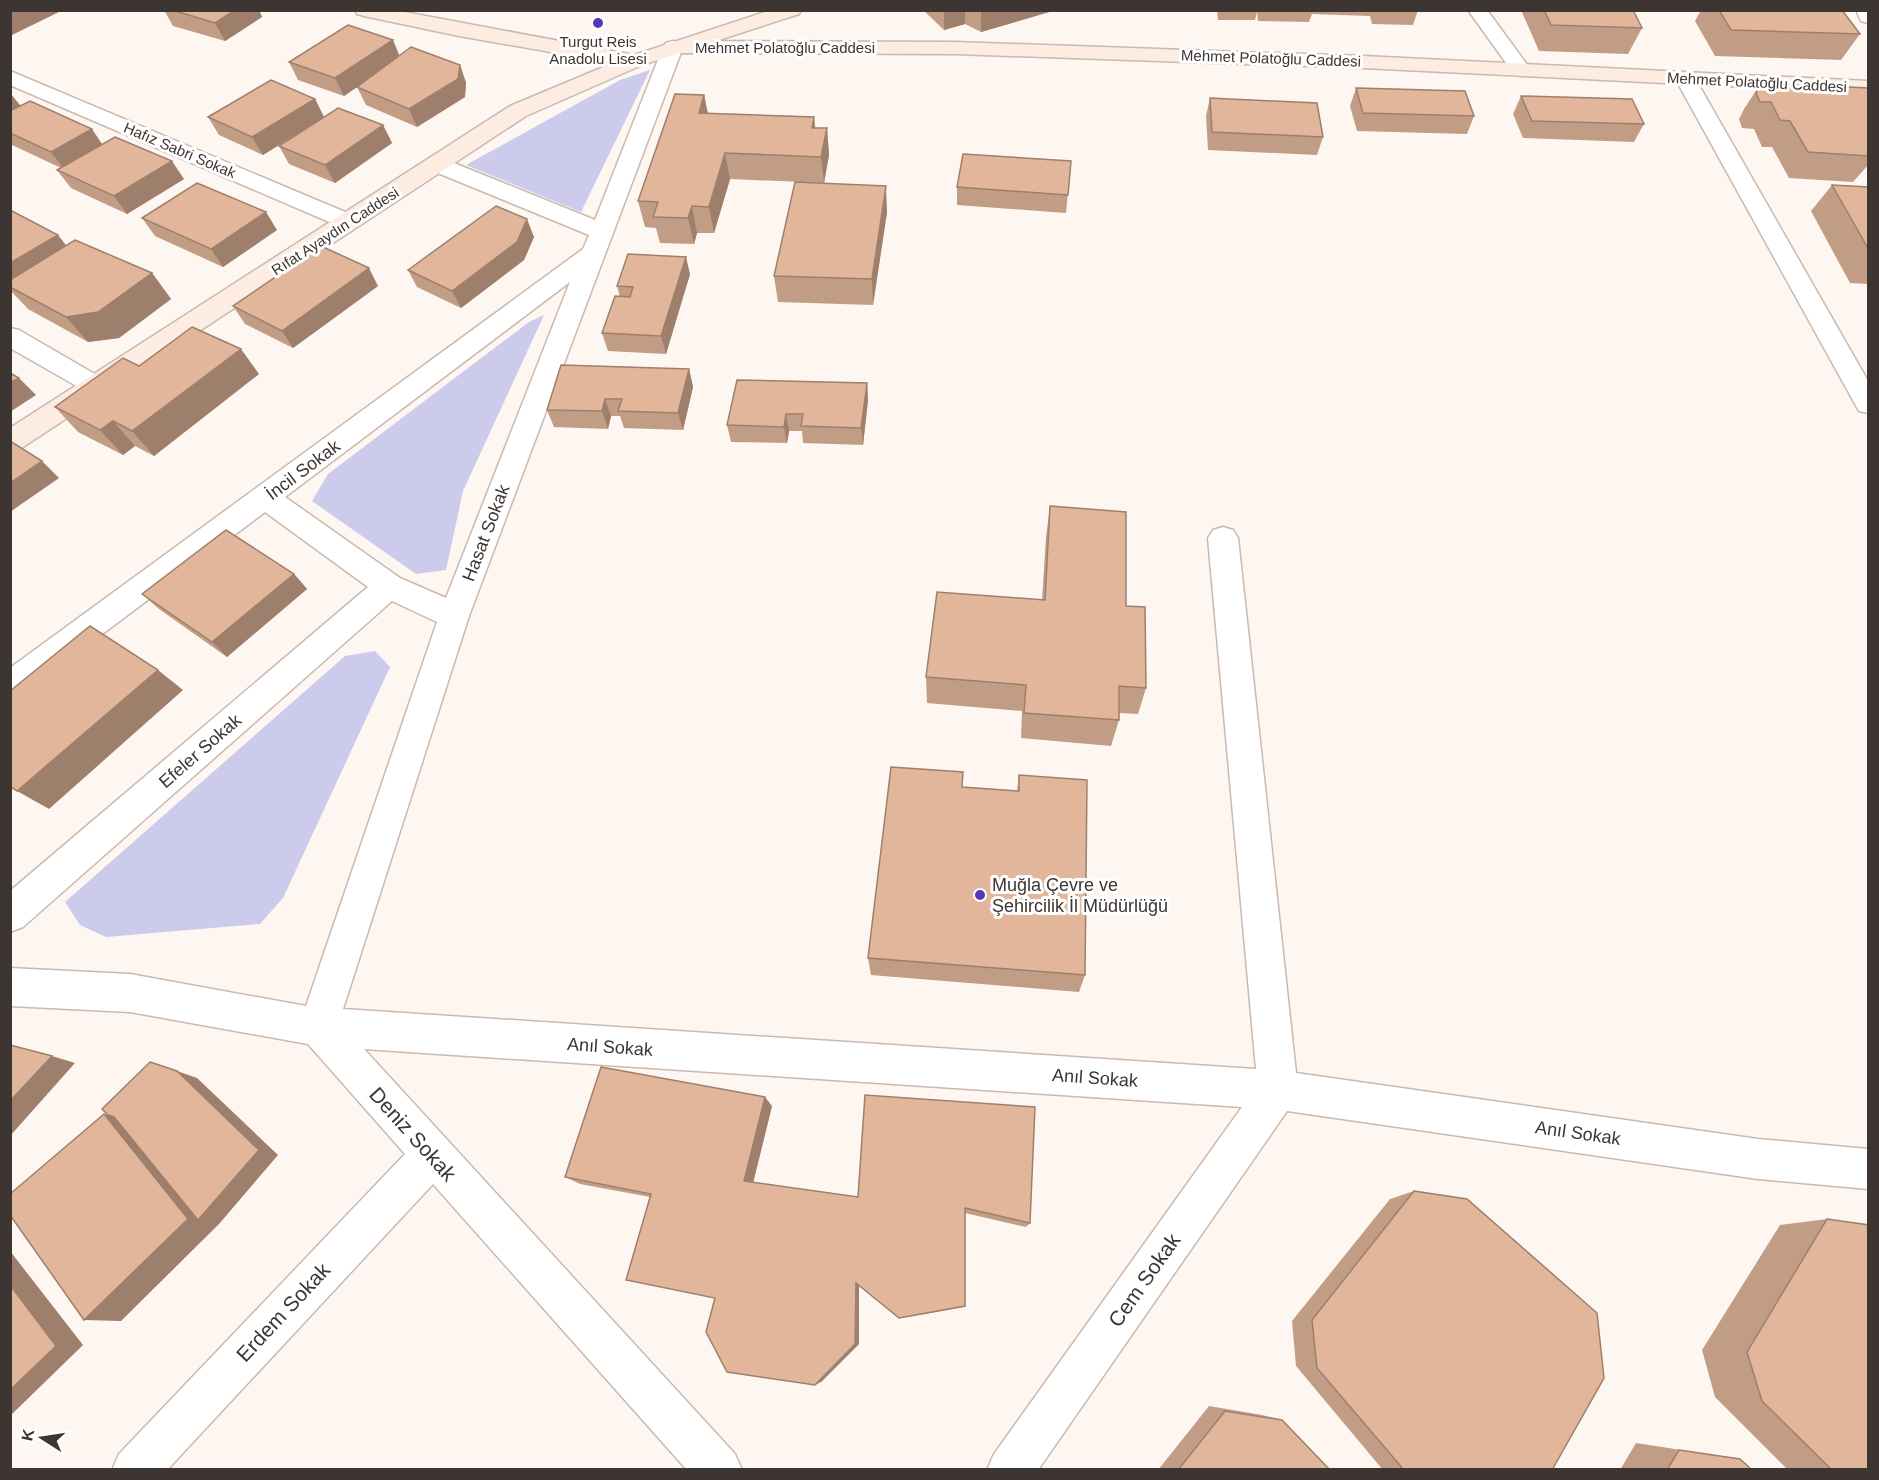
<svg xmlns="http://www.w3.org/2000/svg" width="1879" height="1480" font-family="Arial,sans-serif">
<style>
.green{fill:#cccbec}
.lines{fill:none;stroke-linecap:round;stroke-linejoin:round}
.street-casing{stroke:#cab9af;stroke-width:3}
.secondary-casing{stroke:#cab9af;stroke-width:3}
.street{fill:#fff;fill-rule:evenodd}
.secondary{fill:#fdece2;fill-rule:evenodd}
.wall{fill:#c29d85}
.shaded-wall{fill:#9e7f6c}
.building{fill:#e2b69b;stroke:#9e7f6c;stroke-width:1.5}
.poi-dot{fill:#533ab2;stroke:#fff;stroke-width:2}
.labels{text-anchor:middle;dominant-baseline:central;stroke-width:6;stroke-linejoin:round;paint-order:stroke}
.far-poi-label{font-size:15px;fill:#3c3531;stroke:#fff}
.far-street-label{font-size:15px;fill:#3c3531;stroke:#fff}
.street-label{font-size:18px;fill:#3c3531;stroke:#fff}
.poi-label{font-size:18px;fill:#3c3531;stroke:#fff;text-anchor:start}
.near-street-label{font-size:21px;fill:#3c3531;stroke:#fff}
</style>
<rect width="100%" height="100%" fill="#fdf6f1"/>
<g class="green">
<path d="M650,70L581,212L466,165L620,80Z"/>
<path d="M544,315L463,491L446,570L416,574L312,501L328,474L529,322Z"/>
<path d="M375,651L390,667L283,898L260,924L106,937L80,925L65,902L345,656Z"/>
</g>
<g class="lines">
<defs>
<g id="street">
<path d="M1468,10H1487L1531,70L1528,74L1521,76L1514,74Z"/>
<path d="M1856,10H1868V23L1861,21Z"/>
<path d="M673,41L680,43L683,47L469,616L343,1009L1256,1069L1208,538L1213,530L1223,527L1233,530L1238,538L1296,1073L1758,1139L1868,1149V1189L1758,1179L1287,1111L1038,1470H987L994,1454L1242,1107L364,1049L735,1454L742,1470H687L433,1184L167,1470H112L119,1454L405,1154L308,1044L130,1012L10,1006V968L130,974L306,1006L437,622L392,601L23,927L10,932V891L368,587L265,512L21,695L10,699V668L583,249L589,235L428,169L425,164L428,159L436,157L444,159L595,220L663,47L666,43ZM570,282L446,598L400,578L285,497Z"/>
<path d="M10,71L357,217L361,222L357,227L349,229L341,227L10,85Z"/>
<path d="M1686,74L1693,76L1696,80L1868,381V413L1859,411L1855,404L1676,80L1679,76Z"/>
<path d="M10,328L19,330L105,380L109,386L105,392L96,395L87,392L10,348Z"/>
</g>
<path id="secondary" d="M355,10H394L634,55L771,10H801L799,14L716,41L955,42L1363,56L1868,81V93L1363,68L955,54L680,53L642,65L526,116L20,449L10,452V428L510,106L613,63L459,36L364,16L357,14Z"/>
</defs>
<use href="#street" class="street-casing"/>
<use href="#secondary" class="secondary-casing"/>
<use href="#street" class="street"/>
<use href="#secondary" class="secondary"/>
</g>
<g class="wall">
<path d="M164,10H259L262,17L225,41L173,26Z"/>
<path d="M923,10H1056L981,32L965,24L944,30Z"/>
<path d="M1217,10H1418L1413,25L1372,24L1370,16L1312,14L1309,22L1258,21L1257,12L1255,20H1218Z"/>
<path d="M1521,10H1633L1642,28L1628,54L1539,51Z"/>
<path d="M1701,10H1842L1860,34L1841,60L1715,56L1695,21Z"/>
<path d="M400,56L460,65L466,83L465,97L417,127L366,105L357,87L370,78L344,96L298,80L289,62Z"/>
<path d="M1761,83L1869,88V164L1853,182L1789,178L1772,147H1762L1754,129L1742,128L1739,119L1744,109Z"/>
<path d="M1356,88L1474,116L1467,134L1357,131L1350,106Z"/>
<path d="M10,93L21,106L102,144L184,179L127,214L71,188L57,170L61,168L10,144Z"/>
<path d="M704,95L708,113L815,128H827L829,155L824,183L730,179L714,233H697L694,244L660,243L656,228L645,227L638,201Z"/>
<path d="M1521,96L1644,124L1634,142L1523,138L1513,114Z"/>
<path d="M1210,98L1323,137L1317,155L1208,150L1206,116Z"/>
<path d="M315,99L324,117L383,125L392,143L335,183L289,164L279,146L310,125L263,155L219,135L208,117Z"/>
<path d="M1071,161L1066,213L957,205V187Z"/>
<path d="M1832,185L1869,187V284L1850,283L1811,211Z"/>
<path d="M10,210L66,245L152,273L171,299L119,338L88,342L28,309L10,290Z"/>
<path d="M887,212L873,305L778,302L774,276Z"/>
<path d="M142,218L277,230L223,267L155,236Z"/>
<path d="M534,237L524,260L461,308L417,287L408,270Z"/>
<path d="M690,274L666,354L608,351L602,333L620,297L617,286Z"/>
<path d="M378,286L293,348L245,324L233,306Z"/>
<path d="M139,366L259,374L154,456L135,446L123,455L78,432L55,407Z"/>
<path d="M689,369L693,387L683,430L624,428L620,416H611L608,429L554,427L547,410Z"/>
<path d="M867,383L868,400L863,445L803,443L802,431H789L787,443L731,442L727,425Z"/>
<path d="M1050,506L1126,606L1146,688L1138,714L1119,713V720L1111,746L1021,738L1022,711L927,703L926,677L1042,600L1046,537Z"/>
<path d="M294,574L307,589L227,657L159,609L142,594Z"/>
<path d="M1019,775L1085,975L1079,992L871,975L868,958L962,787L1017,791Z"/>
<path d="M865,1095L1030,1223L1026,1227L965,1213V1306L964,1307L901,1318L859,1286V1344L821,1382L715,1298L650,1197L580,1184L565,1177L772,1106L753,1183L858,1197Z"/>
<path d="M1414,1191L1552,1470H1383L1296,1366L1292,1321L1390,1199Z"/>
<path d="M1827,1219L1869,1470H1788L1715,1397L1702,1350L1780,1225Z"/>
<path d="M1209,1406L1262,1415L1282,1420L1330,1470H1158Z"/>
<path d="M1636,1443L1740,1459L1752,1470H1620Z"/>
</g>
<g class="shaded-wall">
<path d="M14,10H60L61,11L10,36V12Z"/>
<path d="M235,10H259L262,17L225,41L215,23Z"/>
<path d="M944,10H965V24L944,30Z"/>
<path d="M981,10H1056L981,32Z"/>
<path d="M393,40L400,57L344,96L335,78Z"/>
<path d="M460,65L466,83L465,97L417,127L409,109Z"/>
<path d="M10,93L24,111L10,117Z"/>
<path d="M704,95L709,121L699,113Z"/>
<path d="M315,99L324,117L263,155L252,137Z"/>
<path d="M814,117L817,143L812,128Z"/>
<path d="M383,125L392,143L335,183L325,165Z"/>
<path d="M827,128L829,155L824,183L821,157Z"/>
<path d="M92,129L104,147L65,170L51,152Z"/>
<path d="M725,153L730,179L714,233L709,207Z"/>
<path d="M172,161L184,179L127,214L114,196Z"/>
<path d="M886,186L887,212L873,305L872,279Z"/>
<path d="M692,206L697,233L694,244L688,218Z"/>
<path d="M266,212L277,230L223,267L211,249Z"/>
<path d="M527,219L534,237L524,260L461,308L452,291Z"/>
<path d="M58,235L72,253L10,287V263Z"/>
<path d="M686,257L690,274L666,354L661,336Z"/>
<path d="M369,268L378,286L293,348L282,331Z"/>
<path d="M152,273L171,299L119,338L88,342L66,317Z"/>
<path d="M241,349L259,374L154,456L132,431Z"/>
<path d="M689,369L693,387L683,430L678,413Z"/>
<path d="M19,378L36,395L10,412V383Z"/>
<path d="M867,383L868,400L863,445L861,428Z"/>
<path d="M605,399L611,416L608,429L602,411Z"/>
<path d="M786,414L789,431L787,443L784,427Z"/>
<path d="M113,421L135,446L123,455L100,430Z"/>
<path d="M42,461L59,478L10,512V483Z"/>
<path d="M294,574L307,589L227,657L212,642Z"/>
<path d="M158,670L183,690L49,809L17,791Z"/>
<path d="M52,1056L75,1063L10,1136V1101Z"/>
<path d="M177,1071L197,1078L278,1155L219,1224L121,1321L84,1320L104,1114L137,1123Z"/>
<path d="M765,1097L772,1106L752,1187L744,1181Z"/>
<path d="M10,1251L83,1345L10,1416Z"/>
<path d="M856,1283L859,1285V1344L821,1382L815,1385Z"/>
</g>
<g class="building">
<path d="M172,10H235L215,23Z"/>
<path d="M1544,10H1633L1642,28L1551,25Z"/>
<path d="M1719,10H1842L1860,34L1731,30Z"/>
<path d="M348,25L393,40L335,78L289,62Z"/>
<path d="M411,47L460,65L458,79L409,109L357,87Z"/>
<path d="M271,80L315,99L252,137L208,117Z"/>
<path d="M1761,83L1869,88V156L1808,152L1790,121L1780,120L1771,102H1760L1756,93Z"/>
<path d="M1356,88L1465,91L1474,116L1363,113Z"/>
<path d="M675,94L704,95L699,113L814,117L812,128H827L821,157L725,153L709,207L692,206L688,218L653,217L658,202L638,201Z"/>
<path d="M1521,96L1632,99L1644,124L1532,121Z"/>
<path d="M1210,98L1317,103L1323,137L1212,132Z"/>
<path d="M30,101L92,129L51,152L10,133V111Z"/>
<path d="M338,108L383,125L325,165L279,146Z"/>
<path d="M115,137L172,161L114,196L57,170Z"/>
<path d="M963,154L1071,161L1068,195L957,187Z"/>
<path d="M795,182L886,186L872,279L774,276Z"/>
<path d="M197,183L266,212L211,249L142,218Z"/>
<path d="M1832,185L1869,187V250Z"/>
<path d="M496,206L527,219L517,242L452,291L408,270Z"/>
<path d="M10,210L58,235L10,263Z"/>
<path d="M75,240L152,273L98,312L66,317L10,287V280Z"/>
<path d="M321,246L369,268L282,331L233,306Z"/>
<path d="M628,254L686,257L661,336L602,333L615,296L630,297L633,287L617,286Z"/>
<path d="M192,327L241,349L132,431L113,421L100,430L55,407L123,358L139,366Z"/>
<path d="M561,365L689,369L678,413L618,411L622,399H605L602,411L547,410Z"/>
<path d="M10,373L19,378L10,383Z"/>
<path d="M737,380L867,383L861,428L801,426L803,414H786L784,427L727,425Z"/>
<path d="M10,441L42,461L10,483Z"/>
<path d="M1050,506L1126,512V606L1145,607L1146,688L1119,686V720L1024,713L1026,685L926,677L937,592L1045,600Z"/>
<path d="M226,530L294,574L212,642L142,594Z"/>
<path d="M90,626L158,670L17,791L10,786V691Z"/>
<path d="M891,767L963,772L962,787L1019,791V775L1087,780L1085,975L868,958Z"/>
<path d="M10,1045L52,1056L10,1101Z"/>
<path d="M150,1062L177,1071L259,1150L198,1220L114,1117L108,1115L102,1109Z"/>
<path d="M601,1067L765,1097L744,1181L858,1197L865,1095L1035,1107L1030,1223L965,1208V1306L899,1318L856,1283L855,1344L815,1385L727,1372L706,1332L715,1298L626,1280L651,1194L565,1177Z"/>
<path d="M104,1114L188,1219L84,1320L10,1215V1194Z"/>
<path d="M1414,1191L1467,1199L1597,1313L1604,1378L1552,1470H1404L1317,1368L1312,1320Z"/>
<path d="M1827,1219L1869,1225V1470H1832L1762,1401L1747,1352Z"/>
<path d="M10,1285L56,1346L10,1390Z"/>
<path d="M1225,1411L1282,1420L1330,1470H1178Z"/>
<path d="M1679,1450L1740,1459L1752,1470H1667Z"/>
</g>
<g class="poi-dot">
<circle cx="598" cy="23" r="6"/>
<circle cx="980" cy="895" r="6"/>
</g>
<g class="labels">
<g class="far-poi-label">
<text x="598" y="41">Turgut Reis<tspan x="598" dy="17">Anadolu Lisesi</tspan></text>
</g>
<g class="far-street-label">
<text x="785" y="47">Mehmet Polatoğlu Caddesi</text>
<text transform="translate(1271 58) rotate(2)">Mehmet Polatoğlu Caddesi</text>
<text transform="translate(1757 82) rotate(3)">Mehmet Polatoğlu Caddesi</text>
<text transform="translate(180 150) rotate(23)">Hafız Sabri Sokak</text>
<text transform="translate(335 231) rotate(-33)">Rıfat Ayaydın Caddesi</text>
</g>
<g class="street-label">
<text transform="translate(303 470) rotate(-37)">İncil Sokak</text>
<text transform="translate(486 533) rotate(-69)">Hasat Sokak</text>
<text transform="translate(200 751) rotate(-41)">Efeler Sokak</text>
<text transform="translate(610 1047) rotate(4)">Anıl Sokak</text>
<text transform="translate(1095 1078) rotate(4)">Anıl Sokak</text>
<text transform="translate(1578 1133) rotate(8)">Anıl Sokak</text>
</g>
<g class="poi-label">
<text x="992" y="885">Muğla Çevre ve<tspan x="992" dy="21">Şehircilik İl Müdürlüğü</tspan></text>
</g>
<g class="near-street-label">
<text transform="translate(413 1134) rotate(48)">Deniz Sokak</text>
<text transform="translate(1144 1280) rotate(-55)">Cem Sokak</text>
<text transform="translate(283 1312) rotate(-47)">Erdem Sokak</text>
</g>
</g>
<rect width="1879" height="1480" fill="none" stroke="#3c3531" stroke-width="24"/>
<g transform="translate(42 1438) rotate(282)" stroke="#ffffff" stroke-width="4.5" paint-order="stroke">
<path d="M0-4.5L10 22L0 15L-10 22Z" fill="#3c3531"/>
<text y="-9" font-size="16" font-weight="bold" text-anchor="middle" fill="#3c3531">K</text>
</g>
</svg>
